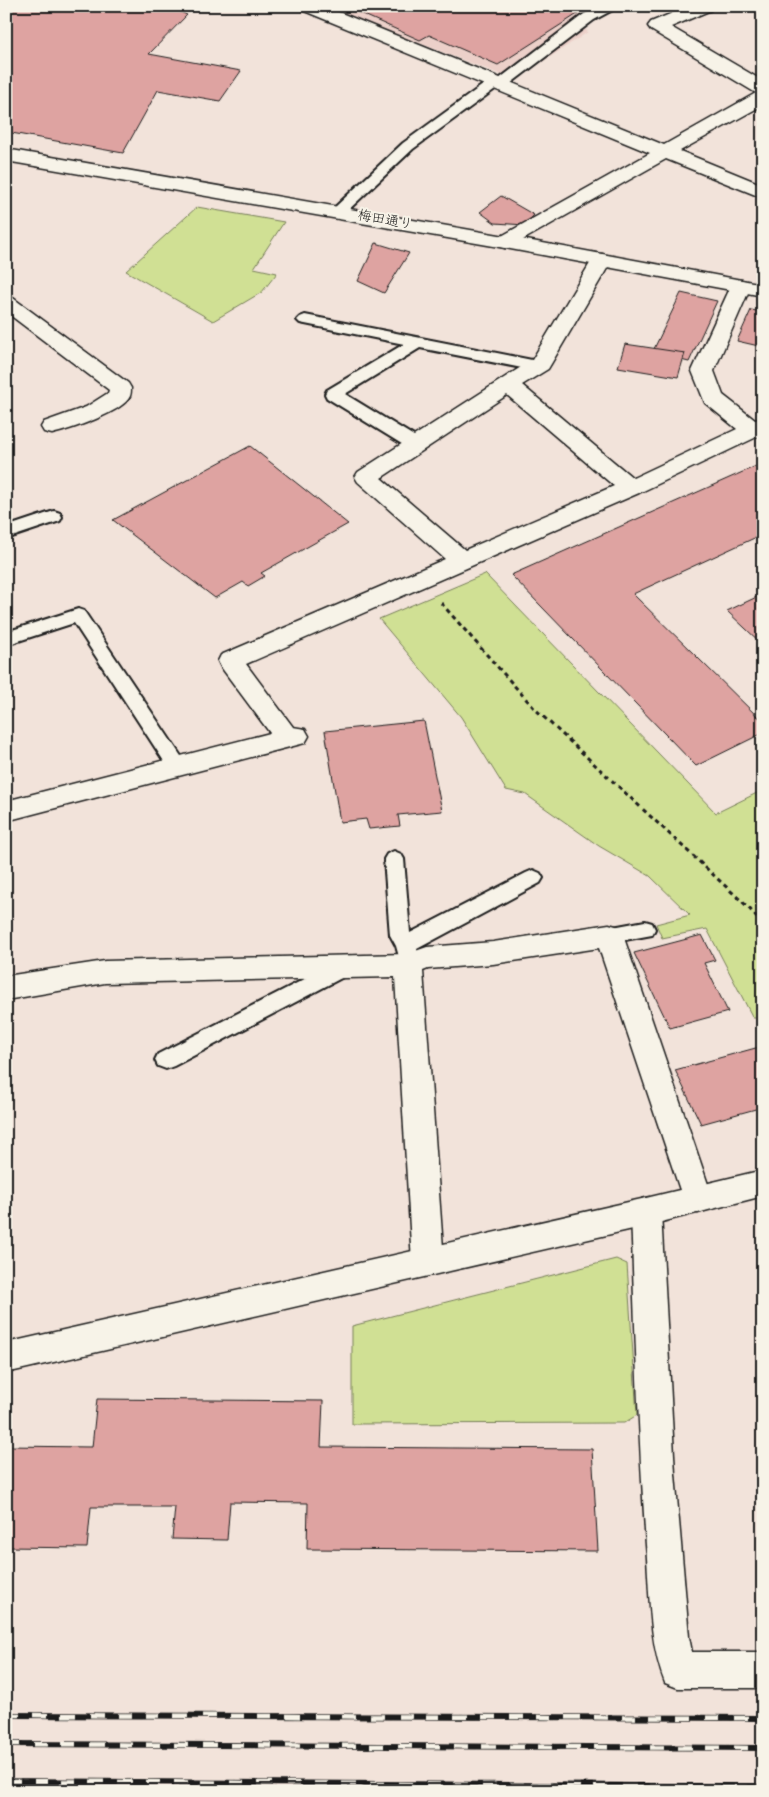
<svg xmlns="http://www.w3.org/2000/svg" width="769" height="1797" font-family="Dekko,'Klee One',sans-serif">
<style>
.built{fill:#ecd0c9}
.green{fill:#d0e094;stroke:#767e58}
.building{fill:#dea3a1;stroke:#1c1c1c}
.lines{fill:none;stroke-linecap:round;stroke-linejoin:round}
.lane-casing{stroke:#1c1c1c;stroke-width:4}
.street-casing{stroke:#1c1c1c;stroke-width:3}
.secondary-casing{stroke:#1c1c1c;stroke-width:3}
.path{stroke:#1c1c1c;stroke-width:3;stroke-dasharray:4.5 4;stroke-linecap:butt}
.lane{fill:#f7f3e8;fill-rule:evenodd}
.street{fill:#f7f3e8;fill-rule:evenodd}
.secondary{fill:#f7f3e8;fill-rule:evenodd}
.rail-casing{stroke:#1c1c1c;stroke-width:6}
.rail{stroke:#f7f3e8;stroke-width:4.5;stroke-dasharray:14;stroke-linecap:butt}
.labels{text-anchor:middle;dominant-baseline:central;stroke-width:4;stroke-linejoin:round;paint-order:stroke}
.far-street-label{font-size:14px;fill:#1c1c1c;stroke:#f7f3e8}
</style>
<rect width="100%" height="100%" fill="#f2e3da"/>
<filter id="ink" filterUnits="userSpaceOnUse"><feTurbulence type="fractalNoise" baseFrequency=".02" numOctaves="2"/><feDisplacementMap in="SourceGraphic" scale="10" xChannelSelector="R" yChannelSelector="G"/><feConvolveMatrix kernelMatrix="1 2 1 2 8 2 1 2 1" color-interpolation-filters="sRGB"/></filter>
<g filter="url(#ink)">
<path class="built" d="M323,6H622L603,15L583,27L588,32L515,80Z"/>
<g class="green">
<path d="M197,207L284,222L254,268L277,273L262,292L213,321L126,271Z"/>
<path d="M485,574L716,813L763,790V1018H753L707,929L662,938L656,924L690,915L650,876L599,846L525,794L506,790L461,717L379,619Z"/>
<path d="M616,1259L627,1264L637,1415L624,1423L352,1424V1326Z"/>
</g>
<g class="building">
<path d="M6,6H168L187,15L149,54L241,71L220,101L158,90L123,153L6,132Z"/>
<path d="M344,6H590L498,65L429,35L420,40Z"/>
<path d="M501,196L534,215L525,225L495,223L480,212Z"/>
<path d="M376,243L409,253L384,293L358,281Z"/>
<path d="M681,293L717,301L689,362L652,353Z"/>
<path d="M751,310L763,312V347L737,341Z"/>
<path d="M625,344L685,353L678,377L618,367Z"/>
<path d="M250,446L348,524L261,573L265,576L248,586L243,582L215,598L113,520Z"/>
<path d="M763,463V534L633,594L763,722V733L696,766L511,575Z"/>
<path d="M763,594V645L727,611Z"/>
<path d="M424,721L442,811L398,815L400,826L369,829L366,819L340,822L325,731Z"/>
<path d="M702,935L715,960L704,963L728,1012L670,1028L634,953Z"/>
<path d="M763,1046V1107L701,1124L675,1070Z"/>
<path d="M97,1399L323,1401L321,1447L592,1449L598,1551L307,1549L308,1503L230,1502L227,1540L172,1539L175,1507H91L87,1548L6,1547V1446L92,1447Z"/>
</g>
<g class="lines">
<defs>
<g id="lane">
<path d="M603,6H620L594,20L506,87H498L413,149L343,215H333L331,212L333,209L403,143L491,79H499L584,14Z"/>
<path d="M305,315L537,361L543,363L545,366L543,369L537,371L420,348L345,394L422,441L424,445L422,449L416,450L410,449L327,398L325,394L327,390L404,344L300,323L297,320L300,317Z"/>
<path d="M54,511L60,513L62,517L60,521L6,539V527Z"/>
<path d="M78,609L84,611L185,762L187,767L185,772L178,774L171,772L74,623L6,645V632Z"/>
<path d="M394,851L401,854L404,859L410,933L526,873L533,870L540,873L543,878L540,883L417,949L418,958L415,964L408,966L401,964L396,946L390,935L384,859L387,854Z"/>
<path d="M645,921L652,923L655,929L652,935L609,943L602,941L599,935L602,929Z"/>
<path d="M342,960L349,962L352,968L349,974L174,1066L166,1069L158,1066L155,1060L158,1054Z"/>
</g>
<g id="street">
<path d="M299,6H324L664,145L756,93L651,30L648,26L651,22L689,6H714L711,10L671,27L763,81V105L680,151L763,185V198L666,159L512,246L505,248L498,246L495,242L498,238L650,153L302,10Z"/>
<path d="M602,254L609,256L612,260L551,364L548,369L522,385L633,478L737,429L705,403L692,371L731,286L734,282L741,280L748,282L751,286L714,371L723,395L755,420L763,418V434L639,493L246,664L293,727L305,729L309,736L305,743L6,821V801L270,733L221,667L218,661L221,655L445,559L358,482L355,477L358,472L532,360L592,260L595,256ZM507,395L614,486L465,550L381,478Z"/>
<path d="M6,296L13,298L128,383L131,388C131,391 131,393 130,396C124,412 68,430 52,434L44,432L41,427L44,422L86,407L108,393L109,390L6,312Z"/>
<path d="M609,924L619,927L623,935L713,1199L709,1209L698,1213L687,1209L683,1199L599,948L493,964L428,969L423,971L444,1262L439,1272L428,1276L417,1272L412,1262L395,977L105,983L6,1000V976L105,961L407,954L427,947L493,942Z"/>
<path d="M646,1198L657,1202L661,1212L675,1474L689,1637L692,1652H763V1688H678L665,1683C648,1640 650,1590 646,1545C638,1434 635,1323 631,1212L635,1202Z"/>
</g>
<g id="secondary">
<path d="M6,149L505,236L763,284V296L505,248L6,161Z"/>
<path d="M763,1170V1196L646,1226L6,1373V1343L646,1198Z"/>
</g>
</defs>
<use href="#lane" class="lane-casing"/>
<use href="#street" class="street-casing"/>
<use href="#secondary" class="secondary-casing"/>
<path class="path" d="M441,603L534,708L749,908L763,926"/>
<use href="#lane" class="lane"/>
<use href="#street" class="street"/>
<use href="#secondary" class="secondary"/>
<defs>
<g id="rail">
<path d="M6,1715L763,1718"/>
<path d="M6,1744L763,1748"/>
<path d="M6,1781L763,1787"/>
</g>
</defs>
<use href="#rail" class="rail-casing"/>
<use href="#rail" class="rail"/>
</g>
</g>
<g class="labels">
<g class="far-street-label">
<text transform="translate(385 221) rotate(10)">梅田通り</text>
</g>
</g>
<rect width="769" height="1797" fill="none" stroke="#f7f3e8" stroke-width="25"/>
<rect x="12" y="12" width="744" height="1772" fill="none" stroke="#1c1c1c" stroke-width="2" filter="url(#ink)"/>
</svg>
